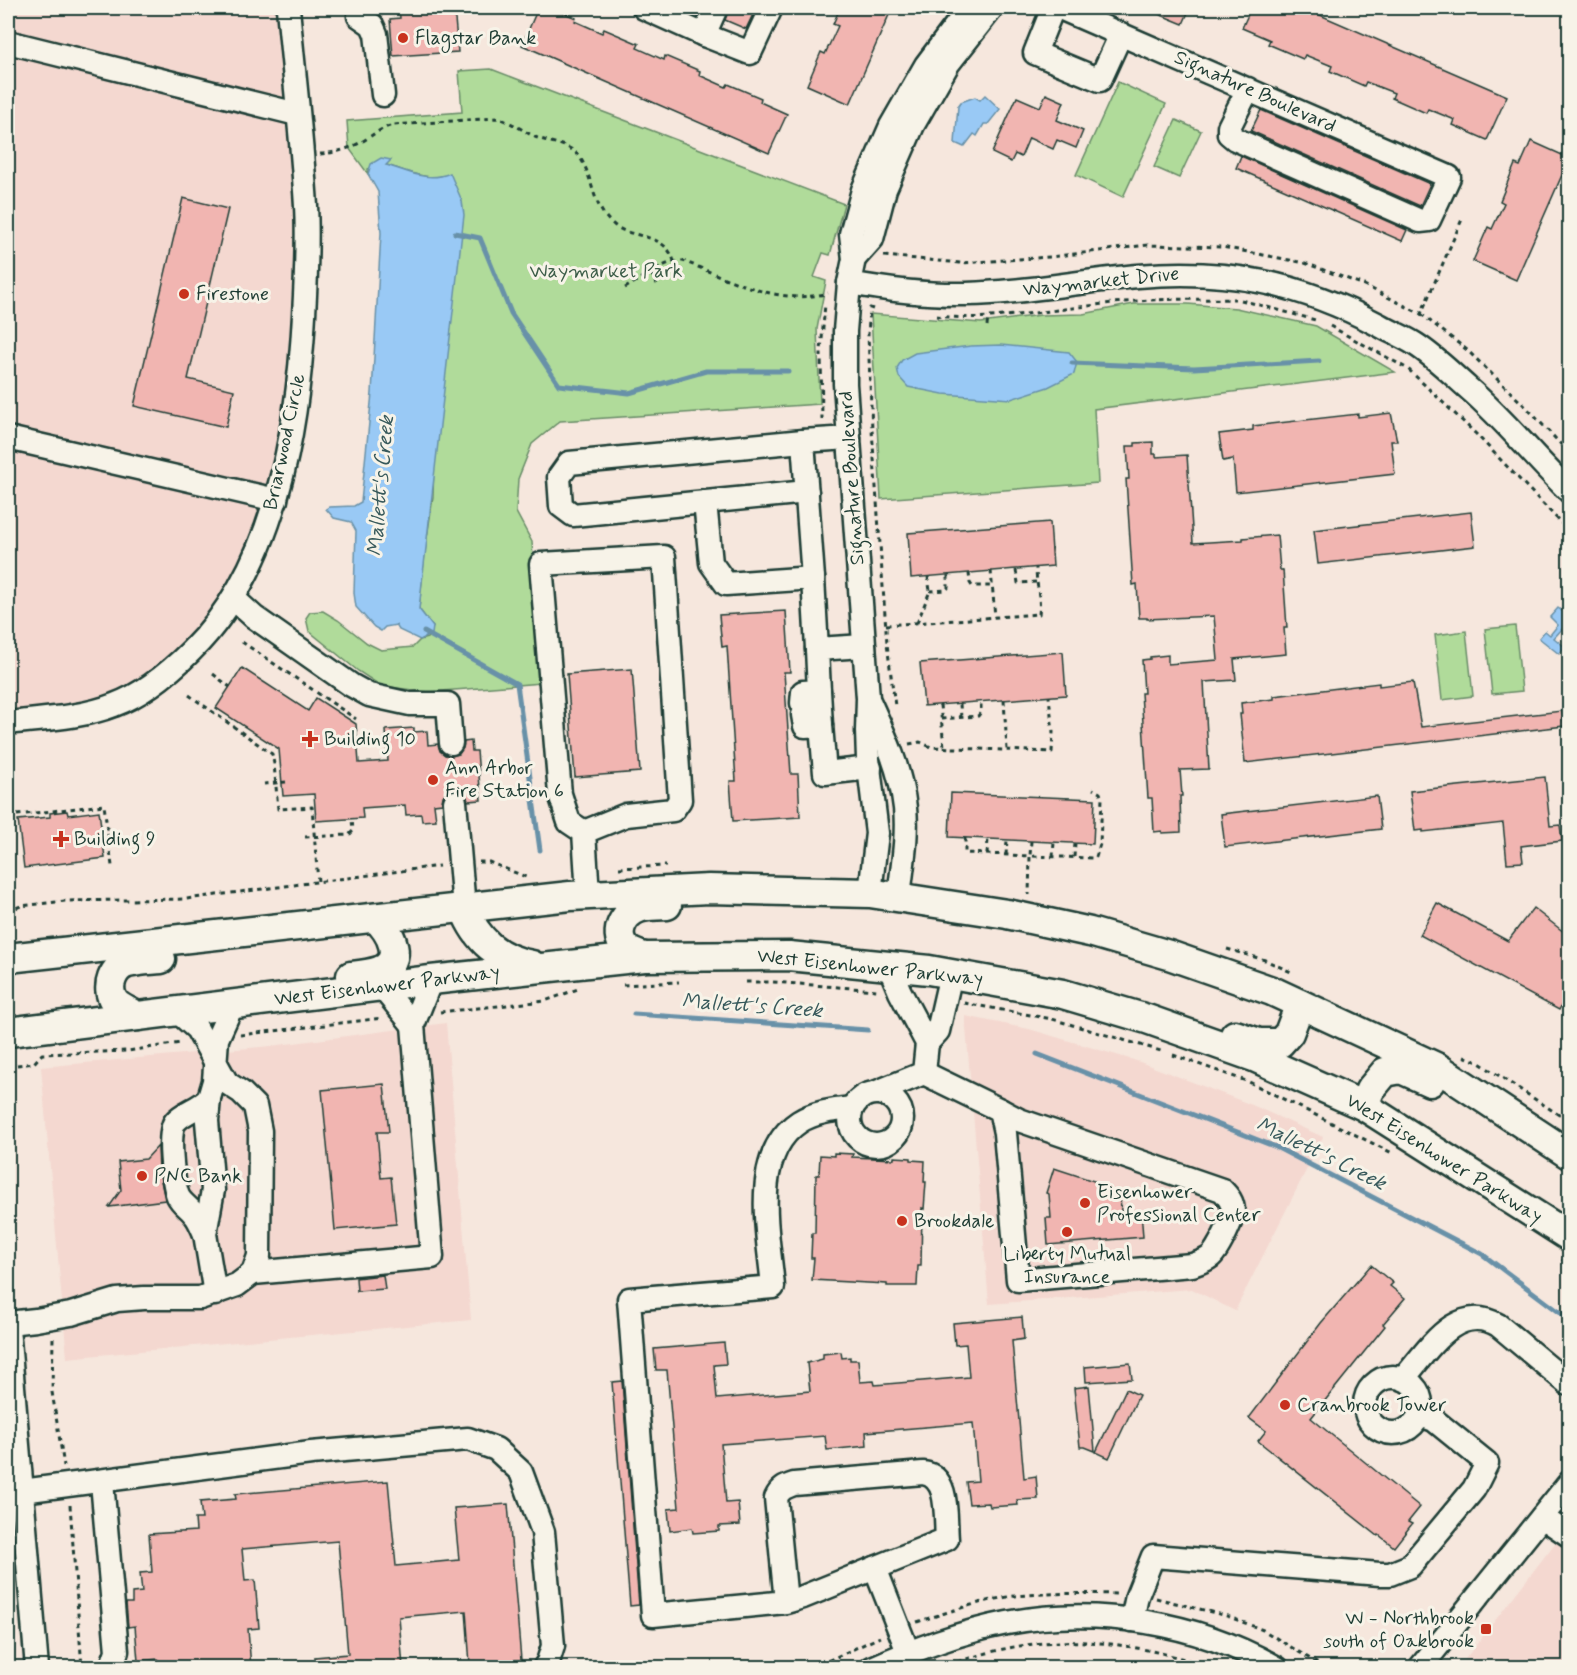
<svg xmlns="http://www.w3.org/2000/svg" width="1577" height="1675" font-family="Mynerve,sans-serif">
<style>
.built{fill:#f4d8d0}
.green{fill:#b0db9a;stroke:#688c67;stroke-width:1.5}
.water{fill:#99c9f5;stroke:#6891a8;stroke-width:1.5}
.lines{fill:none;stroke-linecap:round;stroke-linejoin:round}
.stream{stroke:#6891a8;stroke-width:5}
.building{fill:#f1b5b1;stroke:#1f3d34;stroke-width:1.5}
.minor-casing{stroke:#1f3d34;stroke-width:27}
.major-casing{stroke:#1f3d34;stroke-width:33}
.path{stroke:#1f3d34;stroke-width:3;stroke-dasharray:4.5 4.5;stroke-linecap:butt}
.minor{stroke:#f7f3e8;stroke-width:22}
.major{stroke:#f7f3e8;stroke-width:28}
.poi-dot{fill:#c8321e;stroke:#f7f3e8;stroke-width:2}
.labels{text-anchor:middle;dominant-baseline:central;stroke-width:6;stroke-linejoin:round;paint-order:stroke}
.poi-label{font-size:20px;fill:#1f3d34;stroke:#f7f3e8;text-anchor:start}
.street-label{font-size:20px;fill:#1f3d34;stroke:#f7f3e8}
.park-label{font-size:20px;fill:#3c5d48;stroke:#f7f3e8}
.water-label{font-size:21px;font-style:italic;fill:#37595b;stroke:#f7f3e8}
</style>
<rect width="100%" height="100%" fill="#f6e7dd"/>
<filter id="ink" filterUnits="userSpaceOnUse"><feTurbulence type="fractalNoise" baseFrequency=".0167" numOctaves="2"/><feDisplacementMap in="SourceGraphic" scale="12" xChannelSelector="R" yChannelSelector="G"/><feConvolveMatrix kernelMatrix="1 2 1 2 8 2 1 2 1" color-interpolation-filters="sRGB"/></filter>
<g filter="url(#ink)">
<g class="built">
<path d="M8,8H288L306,207L289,439L233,598L148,688L8,723Z"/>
<path d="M965,1016L1029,1029L1140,1062L1252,1105L1323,1137L1235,1311L1192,1289L989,1304Z"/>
<path d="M446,1023L471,1320L67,1358L41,1067L271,1046Z"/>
<path d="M1569,1525V1667H1459Z"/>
</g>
<g class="green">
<path d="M491,69L844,204L830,255L823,253L814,277L826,281L817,329L820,404L560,421L532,444L518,479L516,512L532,542L541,683L429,692L381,686L358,671L309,631L306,618L310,612L323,611L338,620L367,643L381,650L413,647L420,640L427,638L433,627L419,609L425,552L433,497L442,177C421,179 405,170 386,165L390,160L368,169V174L349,148L347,121L462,112L459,71Z"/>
<path d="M1118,82L1166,104L1123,197L1076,175Z"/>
<path d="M1176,120L1201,131L1179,178L1154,167Z"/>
<path d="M1134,304H1188L1236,308L1316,326L1395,372L1094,409L1098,483L881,499L871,314L981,323L1041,315L1083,314Z"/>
<path d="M1515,626L1522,691L1492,694L1485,629Z"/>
<path d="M1466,631L1473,696L1442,700L1435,635Z"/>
</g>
<g class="water">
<path d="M985,95L1000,109L988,124H984L977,136L974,134L964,147L955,143L958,106L961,102L975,97L980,100Z"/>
<path d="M381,158L391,160L386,165C408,171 427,183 450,173L462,201L464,215L419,609L433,627L432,634L420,640L399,630L396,625L385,627L381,631L374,627L356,607L354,593L356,531L351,522L334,518L326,509L329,507L354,506L361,502L372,393L381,233L378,192L368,174L371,164Z"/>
<path d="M1001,345L1069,352L1077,362L1074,374L1048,387L1011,399L943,394L908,387L899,377L897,368L902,360L915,353L971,346Z"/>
<path d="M1558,608L1570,617L1569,633L1563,628L1554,638L1565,647L1559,654L1539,638L1545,631L1550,635L1558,625L1550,617Z"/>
</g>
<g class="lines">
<g class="stream">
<path d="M455,233L480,238L511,313L559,385L629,393L706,371H788"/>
<path d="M1072,363L1194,368L1319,361"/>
<path d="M424,632L517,684L540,850"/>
<path d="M634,1014L868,1030"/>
<path d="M1037,1054L1276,1147L1482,1254L1570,1320"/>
</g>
</g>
<g class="building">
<path d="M399,8H454L458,52L393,56L390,19L400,18Z"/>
<path d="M538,8H553L576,18L575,21L602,33L604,29L639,44L637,48L664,60L665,56L700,71L699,75L726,87L728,84L761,98L760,102L787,114L769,153L522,45Z"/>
<path d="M729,8H756L746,29L725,20Z"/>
<path d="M840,8H892L850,104L807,85L821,52L825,54L838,26L833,24Z"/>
<path d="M1144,8H1190L1183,24Z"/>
<path d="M1251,8H1304L1507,96L1487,140L1453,125L1455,120L1428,109L1426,113L1392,98L1394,93L1366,82L1364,86L1330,71L1332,66L1305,55L1303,59L1268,44L1270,40L1242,28Z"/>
<path d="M1046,94L1064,102L1057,120L1083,131L1076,148L1057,140L1053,149L1029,138L1021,157L1015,154L1011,162L992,153L1017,97L1040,107Z"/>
<path d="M1261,110L1430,184L1420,206L1251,131Z"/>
<path d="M1531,141L1569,158V159L1516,280L1473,261L1488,227L1492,229L1504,203L1500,201L1515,164L1520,166Z"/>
<path d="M1241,156L1407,230L1402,241L1236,168Z"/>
<path d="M183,198L228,209L188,379L234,390L226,427L134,406Z"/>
<path d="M1391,413L1397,441H1391L1395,474L1236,492L1233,459L1223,461L1219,434L1253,430V426L1358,414V417Z"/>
<path d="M1153,442V454H1156V457L1187,455L1193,543L1243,540V538L1277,535L1280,570H1283L1287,628H1284L1286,654L1234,659L1236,680L1204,682L1209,769L1180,770L1182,796H1180L1181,832L1162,833V831L1154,832L1152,798H1148L1141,693H1144L1142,660L1150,659V657L1168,655V664L1218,660L1214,616L1147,619V618H1139L1137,584L1133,585L1126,479H1129L1127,446H1135V443Z"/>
<path d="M1471,512L1475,546L1318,564L1314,530Z"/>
<path d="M1050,522L1053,566L911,578L908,533Z"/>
<path d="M786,611L790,672H784L791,774H798L800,817L733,821L730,781H736L727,646L722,647L719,615Z"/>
<path d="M1063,652L1066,695L924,706L920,663Z"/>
<path d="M242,668L308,711L316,698L356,724L359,763L388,761L386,730L414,728V732L427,731L428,745L438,744L440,751L445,755L451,756L459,754L463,748L464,742L471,741L472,751H477L481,800L468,801L466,795L461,790L453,789L447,791L443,796L442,803L434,804L436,820L422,821L421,814L406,815L405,805L362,808L363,818L316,821L314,794L283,796L279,749L216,708Z"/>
<path d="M632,669L640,772L575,777L567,674Z"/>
<path d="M1413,682L1421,727L1562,711L1564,726L1245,763L1240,714H1242L1241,703L1274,699V696L1379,683V686Z"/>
<path d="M1545,777L1550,826L1560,825L1562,841L1521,846L1523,862L1507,863L1503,823L1423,832V830L1415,831L1410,791Z"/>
<path d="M951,793L1095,799L1093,844L949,837Z"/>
<path d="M1377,796L1381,829L1225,847L1221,814Z"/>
<path d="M67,811L68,815L99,811L105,858L24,868L18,820L50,817V813Z"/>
<path d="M1437,903L1508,941L1533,908L1569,936V991L1559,1010L1420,935Z"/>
<path d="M384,1084L389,1132H377L381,1178L391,1177L396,1224L335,1230L322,1090Z"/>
<path d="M158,1146L159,1171L165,1200L109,1207L121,1190L118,1162L146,1159Z"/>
<path d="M834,1153L853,1154L852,1157L894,1159V1157L911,1158V1160L925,1161L924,1182H926L924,1209L922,1208L921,1266H918L917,1286H887V1284L812,1280L814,1258H811L812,1233H815L816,1175H819L820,1155L834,1156Z"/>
<path d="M1054,1168L1103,1184L1104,1195L1120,1194L1121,1212L1141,1211L1143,1237L1048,1245L1046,1218H1051L1049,1194L1046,1193Z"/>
<path d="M1371,1265L1393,1283L1390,1286L1405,1298L1383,1324L1385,1326L1311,1418L1420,1507L1408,1522L1412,1524L1394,1547L1379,1535L1378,1536L1258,1441L1266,1431L1249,1418L1321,1323Z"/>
<path d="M383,1275L385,1289L357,1291L356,1278Z"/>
<path d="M1022,1317L1024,1339L1012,1341L1024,1478L1036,1476L1038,1499L1017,1500L1018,1505L990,1507L989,1503L969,1504L966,1482L978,1481L973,1423L866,1432L867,1446L827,1450L825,1436L721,1444L726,1503L738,1502L740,1525L719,1526V1531L693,1533L692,1528L670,1531L668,1509L679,1508L667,1370H656L654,1349L724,1343L726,1364L714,1365L717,1399L810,1391L807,1363L823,1359V1354L841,1352L842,1358L850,1357V1360H858L860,1382L874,1381L875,1385L969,1377L966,1344L955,1345L953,1323Z"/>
<path d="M1130,1363L1132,1379L1086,1382L1085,1367Z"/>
<path d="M622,1381L639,1605L630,1606L612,1382Z"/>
<path d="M1089,1386L1095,1451L1085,1447H1080L1074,1388Z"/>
<path d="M1126,1389L1139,1395L1109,1458L1096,1452Z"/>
<path d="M388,1481L396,1566L459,1560L454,1508L508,1504L521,1660L470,1664L466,1611L399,1617L403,1668H315V1657L348,1654L338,1541L242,1549L245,1581L255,1580L259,1628L248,1629L251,1668H159L158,1659L138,1661L135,1626L128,1627L126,1603H132V1593L142,1592L140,1573L152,1572L149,1534L196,1531L195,1519H202L200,1502L236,1499L235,1494Z"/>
</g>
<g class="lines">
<defs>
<g id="minor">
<path d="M644,8L704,35L716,8"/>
<path d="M1053,8L1035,53L1100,80L1121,34"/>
<path d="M1060,8L1449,177L1429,220L1420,221L1235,139L1229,134V127L1248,89"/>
<path d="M359,16L372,25L376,34L383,95"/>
<path d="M704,35L750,53L771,8"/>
<path d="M8,42L297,114"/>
<path d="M854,259L872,239L885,189L913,125L948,64L992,8"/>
<path d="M849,283C888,290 927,295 966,294C1024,293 1081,281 1138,276C1227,268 1300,283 1379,325C1391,332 1404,337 1415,344C1434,356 1451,373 1468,388C1505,420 1535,458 1570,492"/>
<path d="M8,438L276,500"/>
<path d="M803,441L569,463L559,477L561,506L573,515L807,492"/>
<path d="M705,502L711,563L726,584L813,578L817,649"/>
<path d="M813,578L803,441L849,438"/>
<path d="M233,598L254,617L351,685L369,695L410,704H448L451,743"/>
<path d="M802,703L803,692L819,691L817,649L864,646"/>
<path d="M870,703C885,736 901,771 905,808C908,837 902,868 899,897"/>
<path d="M803,715L805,726L821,725L819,691"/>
<path d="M8,723C42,719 81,718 114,705C144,694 170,672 191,651C276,567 298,429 304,315C306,279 308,242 306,206C302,140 294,74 288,8"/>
<path d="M821,725L825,773L870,768"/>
<path d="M455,802L464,908"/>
<path d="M584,832L569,822L560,794L541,564L664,557L680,800L673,810L626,815L584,832L588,895"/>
<path d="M870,893L877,833L868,759L867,731L868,698L845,384V331L849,283L854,259L851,234L863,190L891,126L926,65L969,8"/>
<path d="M381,986L413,1025"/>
<path d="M178,1012L197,1029L227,1083L241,1092L255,1106L260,1131L259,1256L253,1273"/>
<path d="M927,1043L938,1031L951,974"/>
<path d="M924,1073L1000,1110"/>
<path d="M877,1092L924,1073L927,1043L900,992L889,966"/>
<circle cx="876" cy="1119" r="26"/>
<path d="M1000,1110L1019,1120L1222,1190C1228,1196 1233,1202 1233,1211C1233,1220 1217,1252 1210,1257C1205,1261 1198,1263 1192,1265L1018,1280L1005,1133Z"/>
<path d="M205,1234C202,1228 199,1219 194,1214C189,1207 182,1204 178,1196C173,1183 167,1132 175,1122C184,1111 200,1109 209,1098"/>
<path d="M215,1294L205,1234L213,1190L207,1121L209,1098L214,1081L217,1039L232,1006"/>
<path d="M8,1323L36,1320L71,1314L117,1300L144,1298H200L237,1285L253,1273L432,1257L413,1025L431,980"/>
<path d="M8,1328L37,1668"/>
<circle cx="1393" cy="1405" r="28"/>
<path d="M1403,1379C1427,1352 1456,1301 1498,1325L1570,1385"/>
<path d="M102,1482L117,1651L111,1668"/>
<path d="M22,1491L311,1453L468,1439L496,1449L521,1472L543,1532L553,1646L548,1662L544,1668"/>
<path d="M1542,1517L1570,1536"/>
<path d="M875,1568L908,1652"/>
<path d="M786,1602L776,1498C780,1489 785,1487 794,1484L923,1473C950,1476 945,1518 947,1539L803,1597L786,1602L653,1615L629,1299L773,1287C769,1237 749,1155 799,1122C814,1112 834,1110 852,1108"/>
<path d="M1132,1620L1137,1596L1153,1556L1380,1574H1390L1410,1566L1474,1489L1487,1463L1434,1420L1420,1415"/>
<path d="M872,1668C916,1649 960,1632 1007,1623C1097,1606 1197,1622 1277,1668"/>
<path d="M1420,1668L1570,1482"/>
</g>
<g id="major">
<path d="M464,908C477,941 498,959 532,965"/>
<path d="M644,957C638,955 631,953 627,949C612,936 622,914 639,908C648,905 657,906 667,905"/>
<path d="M8,958L570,896L709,889L870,893L1007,914L1090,932L1169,955L1272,991L1438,1068L1570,1155"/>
<path d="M351,976C360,975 370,974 379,971C406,961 391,931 375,918"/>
<path d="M137,1016C130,1012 119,1008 114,1001C105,987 113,967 128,963C138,960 151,960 161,959"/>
<path d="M8,1032L431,980L644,957L789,956L929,970L1063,994L1147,1019L1254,1057L1364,1106L1570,1237"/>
<path d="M1235,1035L1259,1043H1280L1289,1033L1300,1004"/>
<path d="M1364,1106L1370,1090L1385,1072L1401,1069L1430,1082"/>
</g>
</defs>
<use href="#minor" class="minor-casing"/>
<use href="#major" class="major-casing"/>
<g class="path">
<path d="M320,154C336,153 349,149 363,141C373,135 381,128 393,125L497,118C511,122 521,129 533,136C547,143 569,143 579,156C594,177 591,207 614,225C633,240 664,231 674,261"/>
<path d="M884,256L961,263L1050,257L1148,245L1222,247L1305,263L1364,285L1421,314L1463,217"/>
<path d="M651,273L657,284"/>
<path d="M625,288C643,278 662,261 683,261C728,278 778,307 828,293"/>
<path d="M1241,300L1319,321"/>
<path d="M873,309L870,308L868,334L872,430L887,644L895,706"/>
<path d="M1421,314L1467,350L1526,407L1570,454"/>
<path d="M936,316C1003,323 1071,305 1138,301C1170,298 1203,300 1235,299"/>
<path d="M987,326L988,317"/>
<path d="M1330,326L1408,369L1476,434L1570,532"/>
<path d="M822,420L821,351L825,304"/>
<path d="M1016,570L1018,583L1036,582"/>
<path d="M991,571L995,617"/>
<path d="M969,573L970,583L972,586H992"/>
<path d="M930,591L946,590L948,588V575"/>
<path d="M917,623L930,591L928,577"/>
<path d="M886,625L1039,614C1041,598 1036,584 1036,568"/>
<path d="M242,642L356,719"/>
<path d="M213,674L230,687"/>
<path d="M189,695L272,754L274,764L278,809L312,807L318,882"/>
<path d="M1004,700L1007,750"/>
<path d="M960,704L961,718"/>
<path d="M940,705L944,747"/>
<path d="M941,719L978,716L981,712V702"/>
<path d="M909,744L920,742L931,747L1052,752L1053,732L1049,697"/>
<path d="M264,784L286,782"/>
<path d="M8,816L104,805L112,866"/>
<path d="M305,837L349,835L353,831L352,819"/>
<path d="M965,838V853L1030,856L1029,895"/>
<path d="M1031,841L1030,856L1093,858L1096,857L1100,844L1102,798L1100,793L1093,789"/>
<path d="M987,854L988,839"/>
<path d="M1006,855L1007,840"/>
<path d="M1053,857L1054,842"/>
<path d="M1074,857L1075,843"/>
<path d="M479,862H489L526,877"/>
<path d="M619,868L666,866"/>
<path d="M8,911L21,906L65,901L186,899L439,866"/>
<path d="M1227,949L1265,960L1291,972"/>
<path d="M746,982H773L877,990"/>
<path d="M623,985L679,982"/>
<path d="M964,1003L1052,1019L1161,1051"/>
<path d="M440,1012L545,1001L578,989"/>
<path d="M240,1035L383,1018"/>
<path d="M1173,1055L1249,1082L1394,1154"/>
<path d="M1464,1056L1478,1062L1570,1122"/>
<path d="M8,1066L34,1063L42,1054L128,1051L180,1043"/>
<path d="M1562,1259L1570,1266"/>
<path d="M53,1338L52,1392L64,1466"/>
<path d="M70,1505L82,1668"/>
<path d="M1156,1598L1227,1616L1263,1630L1325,1668"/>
<path d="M917,1622C949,1612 981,1600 1015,1596C1049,1593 1083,1593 1116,1594"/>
<path d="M812,1668L880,1637"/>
<path d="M941,1668C1040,1630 1114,1636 1214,1668"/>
</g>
<use href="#minor" class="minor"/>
<use href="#major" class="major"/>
</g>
</g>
<g class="poi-dot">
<circle cx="403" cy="38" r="6"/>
<circle cx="184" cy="294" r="6"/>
<path d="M307 730h6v6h6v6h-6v6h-6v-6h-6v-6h6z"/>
<circle cx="433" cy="780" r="6"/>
<path d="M58 830h6v6h6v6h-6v6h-6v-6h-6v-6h6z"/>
<circle cx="142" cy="1176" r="6"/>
<circle cx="1085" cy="1203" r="6"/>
<circle cx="902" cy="1221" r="6"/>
<circle cx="1067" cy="1232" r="6"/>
<circle cx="1285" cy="1405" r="6"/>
<rect x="1480" y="1623" width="12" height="12" rx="3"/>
</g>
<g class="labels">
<g class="poi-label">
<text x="415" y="38">Flagstar Bank</text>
<text x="196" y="294">Firestone</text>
<text x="324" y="739">Building 10</text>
<text x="445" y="768">Ann Arbor<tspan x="445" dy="23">Fire Station 6</tspan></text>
<text x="74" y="839">Building 9</text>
<text x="154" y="1176">PNC Bank</text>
<text x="1097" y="1192">Eisenhower<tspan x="1097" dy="23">Professional Center</tspan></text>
<text x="914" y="1221">Brookdale</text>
<text x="1067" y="1254" text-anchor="middle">Liberty Mutual<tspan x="1067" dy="23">Insurance</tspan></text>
<text x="1297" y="1405">Cranbrook Tower</text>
<text x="1474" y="1618" text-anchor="end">W - Northbrook<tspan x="1474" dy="23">south of Oakbrook</tspan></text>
</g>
<g class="street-label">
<text transform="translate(1255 92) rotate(24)">Signature Boulevard</text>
<text transform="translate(1101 282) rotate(-6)">Waymarket Drive</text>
<text transform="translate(285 442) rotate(-78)">Briarwood Circle</text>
<text transform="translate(852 478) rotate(-94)">Signature Boulevard</text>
<text transform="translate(870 968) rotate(6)">West Eisenhower Parkway</text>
<text transform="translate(387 986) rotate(-7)">West Eisenhower Parkway</text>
<text transform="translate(1444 1159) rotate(32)">West Eisenhower Parkway</text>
</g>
<g class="park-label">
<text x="606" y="271">Waymarket Park</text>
</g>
<g class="water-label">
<text transform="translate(381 486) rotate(-85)">Mallett's Creek</text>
<text transform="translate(752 1006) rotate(4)">Mallett's Creek</text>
<text transform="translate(1321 1154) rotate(26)">Mallett's Creek</text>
</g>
</g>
<rect width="1577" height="1675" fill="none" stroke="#f7f3e8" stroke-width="30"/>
<rect x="15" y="15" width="1547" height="1645" fill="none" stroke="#1f3d34" stroke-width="2" filter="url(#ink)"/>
</svg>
